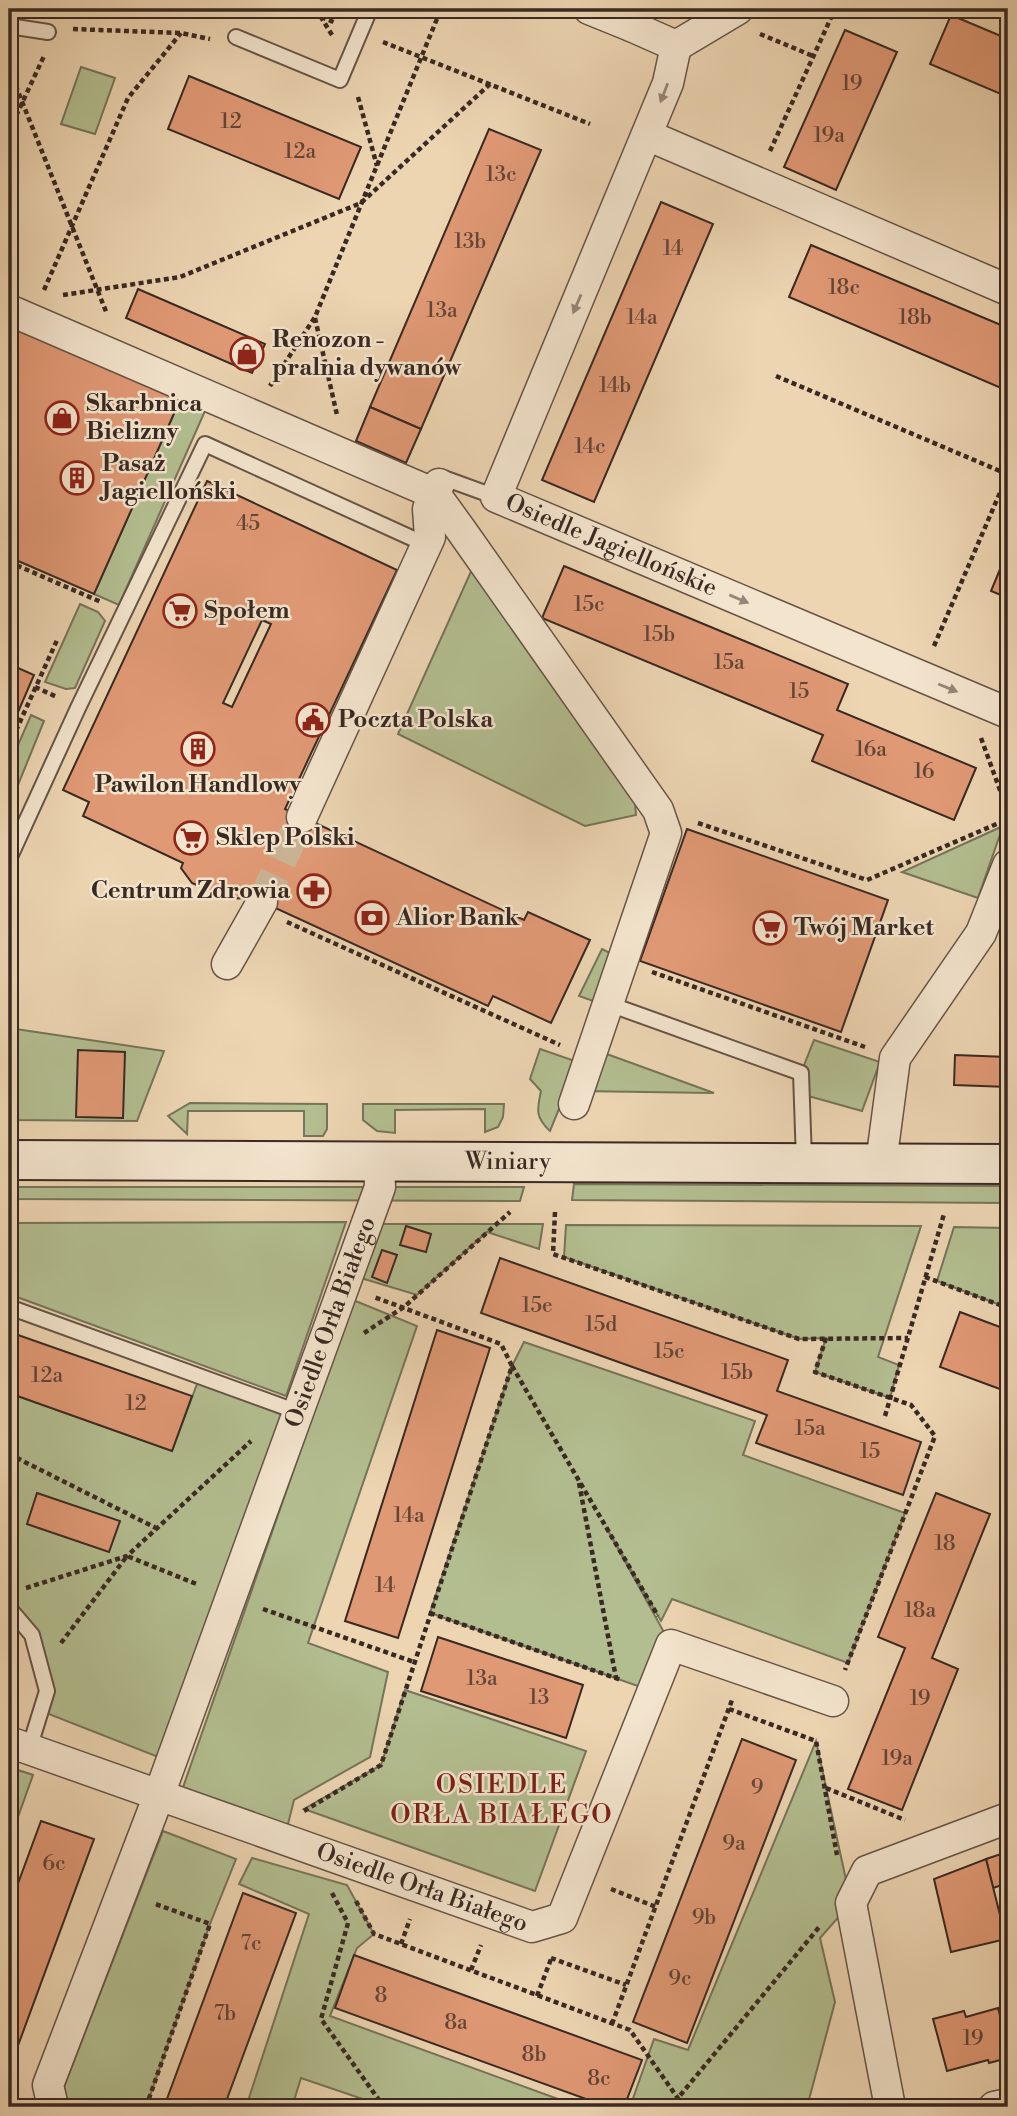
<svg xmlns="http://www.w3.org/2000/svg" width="1017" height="2116" font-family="'Libre Bodoni',serif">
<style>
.green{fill:#b3be90;stroke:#76745a;stroke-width:2}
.building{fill:#e09975;stroke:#392923;stroke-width:2;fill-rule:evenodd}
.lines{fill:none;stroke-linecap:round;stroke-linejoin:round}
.street-tunnel{stroke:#c9b395;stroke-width:30;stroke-dasharray:30 15;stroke-linecap:butt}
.lane-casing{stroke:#665447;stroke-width:18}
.street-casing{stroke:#665447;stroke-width:33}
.secondary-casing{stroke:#392923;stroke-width:42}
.path{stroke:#392923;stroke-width:4.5;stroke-dasharray:5 3.5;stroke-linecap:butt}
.lane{stroke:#f3e4cd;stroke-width:14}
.street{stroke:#f3e4cd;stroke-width:30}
.secondary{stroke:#f3e4cd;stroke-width:38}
.oneway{fill:#968678}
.labels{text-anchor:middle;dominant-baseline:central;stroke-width:5;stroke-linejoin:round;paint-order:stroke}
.number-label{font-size:21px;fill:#634538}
.poi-label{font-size:24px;font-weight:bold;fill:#392923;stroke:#f3e4cd;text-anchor:start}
.street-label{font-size:24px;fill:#392923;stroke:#f3e4cd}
.neighbourhood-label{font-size:26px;letter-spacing:2px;fill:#7a1f14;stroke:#f3e4cd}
</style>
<rect width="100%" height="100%" fill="#edd5b2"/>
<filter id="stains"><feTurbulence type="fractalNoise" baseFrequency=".00286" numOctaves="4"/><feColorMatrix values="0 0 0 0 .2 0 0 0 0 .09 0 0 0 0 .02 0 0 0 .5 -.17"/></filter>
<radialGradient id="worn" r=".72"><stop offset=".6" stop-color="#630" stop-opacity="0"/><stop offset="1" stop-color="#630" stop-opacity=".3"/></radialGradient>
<g class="green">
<path d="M81,67L115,78L95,134L61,124Z"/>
<path d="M180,400L205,411L119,605L94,594Z"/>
<path d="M473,567L634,792L636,815L585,826L398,734Z"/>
<path d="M80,604L98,612L105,621L75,688L66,689L45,682Z"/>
<path d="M31,715L44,721L9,807V766Z"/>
<path d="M1003,826L978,898L902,872Z"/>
<path d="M602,949L608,952L613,960L596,1002L579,996Z"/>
<path d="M9,1028L164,1051L137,1121L9,1120Z"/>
<path d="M814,1040L880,1062L862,1111L801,1094V1073Z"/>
<path d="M540,1049L578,1062L550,1131C535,1117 537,1110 541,1091L530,1079Z"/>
<path d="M593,1049L714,1093L578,1091Z"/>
<path d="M190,1103L327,1104V1129L323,1136H304V1111H188L187,1134L168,1116Z"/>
<path d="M363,1104H504L503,1117L498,1127L485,1132V1109L395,1110V1133L377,1131L363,1120Z"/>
<path d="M574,1184L1008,1186V1203L572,1200Z"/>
<path d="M9,1187H524L520,1201L9,1199Z"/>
<path d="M346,1222L286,1396L17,1297L9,1291V1223Z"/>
<path d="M382,1224H543L539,1249L487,1232L417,1295L361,1278Z"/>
<path d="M566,1225L921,1226L878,1357L899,1365L890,1398L815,1372L826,1338L799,1339L564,1257Z"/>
<path d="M954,1227L1008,1228V1308L937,1281Z"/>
<path d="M353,1300L417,1326L308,1643L388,1672L370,1757L294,1800L287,1828L180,1796Z"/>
<path d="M524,1342L755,1421L743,1455L905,1513L848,1663L672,1599L661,1621L606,1527L671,1645L652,1691L430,1613L512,1366Z"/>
<path d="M200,1376L287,1407L171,1762L41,1711L47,1691L32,1635L9,1608V1393L172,1451Z"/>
<path d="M405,1690L586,1751L535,1891L304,1809L381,1765Z"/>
<path d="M816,1741L851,1903L820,1938L835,2002L807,2107H630L654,2039L688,2050Z"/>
<path d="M9,1767L33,1775L9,1842V1798L13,1788L9,1786Z"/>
<path d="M163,1831L236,1859L210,1924L146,2107H69L64,2087Z"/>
<path d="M252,1858L347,1885L374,1934L357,1948L330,2016L580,2107H386L301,2078L292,2107H246L309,1914L239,1884Z"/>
</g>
<g class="building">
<path d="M951,15L1008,39V97L930,64Z"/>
<path d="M845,30L897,52L836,190L784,167Z"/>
<path d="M189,76L361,147L339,199L168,129Z"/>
<path d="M9,99L18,103L9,125Z"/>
<path d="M489,129L541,150L421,429L370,407Z"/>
<path d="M661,202L713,224L594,502L542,480Z"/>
<path d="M811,245L1008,328V391L789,297Z"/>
<path d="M138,289L265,344L252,373L126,318Z"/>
<path d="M9,324L180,400L94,594L9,557Z"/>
<path d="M370,407L421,429L406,463L356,441Z"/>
<path d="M207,481L397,570L285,809L524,920L528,912L590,940L551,1023L493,996L488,1006L247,895L245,898L227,899L192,883L181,868L183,863L83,816L89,802L63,790ZM262,620L271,624L232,707L223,703Z"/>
<path d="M1008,550V598L991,591Z"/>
<path d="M564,566L848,684L837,710L976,768L954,820L812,761L823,735L542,618Z"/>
<path d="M9,664L34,675L9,733Z"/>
<path d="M687,829L888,900L841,1032L640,961Z"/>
<path d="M78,1050L125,1052L123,1118L76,1117Z"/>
<path d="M955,1055L1008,1057V1087L954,1085Z"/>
<path d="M406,1226L431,1234L426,1252L400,1245Z"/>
<path d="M382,1250L397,1255L387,1283L372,1277Z"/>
<path d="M500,1258L788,1360L777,1391L921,1442L903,1495L756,1443L767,1415L481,1313Z"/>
<path d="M960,1312L1008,1330V1392L940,1367Z"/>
<path d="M437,1330L490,1348L398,1638L345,1621Z"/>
<path d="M18,1335L192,1396L172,1451L9,1393V1361Z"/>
<path d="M37,1493L120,1521L109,1552L27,1524Z"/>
<path d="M936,1493L990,1514L932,1658L958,1669L902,1810L848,1789L905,1648L878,1637Z"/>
<path d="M438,1637L583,1685L566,1738L421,1691Z"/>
<path d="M742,1739L796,1760L687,2043L633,2022Z"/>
<path d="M41,1821L94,1839L9,2070V1908Z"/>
<path d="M1001,1854L1008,1883L993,1888L986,1859Z"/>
<path d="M986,1859L1006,1939L951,1952L934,1879Z"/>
<path d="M243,1893L296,1913L224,2107H164Z"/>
<path d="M354,1955L642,2060L624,2107H608L335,2008Z"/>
<path d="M998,2008L1008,2045V2058L989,2063L988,2060L947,2071L933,2019L964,2011L966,2017Z"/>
</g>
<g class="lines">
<path class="street-tunnel" d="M262,902L302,817"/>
<defs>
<g id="lane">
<path d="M9,26L48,32"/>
<path d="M236,37L340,80L370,9"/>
<path d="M441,477L496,497"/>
<path d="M9,859L78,708L205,444L427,545"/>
<path d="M609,1004L801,1073L804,1161"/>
<path d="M9,1307L298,1412"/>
<path d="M9,1608L32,1635L47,1691L29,1749"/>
</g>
<g id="street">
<path d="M589,9L631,26"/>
<path id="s1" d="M639,9L631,26L676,46L668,83L496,497L1008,713"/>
<path d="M676,46L738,9"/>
<path d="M647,135L1008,290"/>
<path d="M9,310L435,494L461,530L658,810L666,833L574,1104"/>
<path d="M302,817L430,537L428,509L439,484"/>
<path d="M227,964L262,902"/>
<path d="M881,1163L895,1058L981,933L1008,865"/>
<path id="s2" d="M9,1742L532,1927L562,1918L671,1645L833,1701"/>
<path id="s3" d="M53,2107L48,2085L159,1795L380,1187L379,1162"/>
<path d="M890,2107L851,1903L867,1871L1008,1818"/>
<path d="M994,2107L1008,2104"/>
</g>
<g id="secondary">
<path id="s4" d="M9,1160L1008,1164"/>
</g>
</defs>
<use href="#lane" class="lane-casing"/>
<use href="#street" class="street-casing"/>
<use href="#secondary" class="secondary-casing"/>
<g class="path">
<path d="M316,9L332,35"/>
<path d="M321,17L336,23"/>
<path d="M73,29L181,33L210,39"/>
<path d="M760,34L813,56"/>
<path d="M383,42L590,124"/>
<path d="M9,81L15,84L107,314"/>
<path d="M358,97L377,166"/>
<path d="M9,131L44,56"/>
<path d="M770,151L835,9"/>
<path d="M44,290L128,98L181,33"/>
<path d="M63,295L180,277L361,203L490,84"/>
<path d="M315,318L337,415"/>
<path d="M776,376L1007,474"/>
<path d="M270,386L315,317L441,9"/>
<path d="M9,562L101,602"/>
<path d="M934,646L1008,474"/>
<path d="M35,687L57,697"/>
<path d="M981,738L1008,812"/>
<path d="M9,746L58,638"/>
<path d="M698,823L867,880L1008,819"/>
<path d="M287,922L560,1045"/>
<path d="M652,972L865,1047"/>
<path d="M555,1212L553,1254L799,1339L908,1338"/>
<path d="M925,1277L1008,1308"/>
<path d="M364,1333L404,1307L510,1212"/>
<path d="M826,1338L815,1372L911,1405L935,1436L845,1670"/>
<path d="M512,1366L658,1616"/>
<path d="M885,1416L944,1214"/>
<path d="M9,1454L156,1528"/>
<path d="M579,1483L616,1678"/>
<path d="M26,1588L127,1556L251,1441"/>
<path d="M263,1609L414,1662"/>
<path d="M430,1613L621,1680"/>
<path d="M61,1643L127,1556L199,1585"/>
<path d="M729,1709L816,1741L837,1855"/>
<path d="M826,1788L905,1820"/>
<path d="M304,1811L381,1765L512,1366L501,1344L374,1297"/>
<path d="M611,1889L656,1907"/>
<path d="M332,1893L348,1923L321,2019L384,2107"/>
<path d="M356,1901L374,1934L630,2030L684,2107"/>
<path d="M401,1944L410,1919"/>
<path d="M551,1958L626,1985"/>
<path d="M471,1970L481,1945"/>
<path d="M537,1996L551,1959"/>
<path d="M612,2024L732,1700"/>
<path d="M146,2107L210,1924L153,1903"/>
<path d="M668,2107L678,2098L820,1926"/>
</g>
<use href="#lane" class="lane"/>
<use href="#street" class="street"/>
<use href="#secondary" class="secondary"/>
</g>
<defs><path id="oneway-solid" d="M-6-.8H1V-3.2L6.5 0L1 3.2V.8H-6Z" transform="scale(1.75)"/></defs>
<g class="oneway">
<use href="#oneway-solid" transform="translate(664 93) rotate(111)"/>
<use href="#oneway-solid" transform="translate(577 304) rotate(113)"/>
<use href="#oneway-solid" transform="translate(739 599) rotate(23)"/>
<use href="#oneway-solid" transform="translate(948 688) rotate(22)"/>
</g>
<defs>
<symbol id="shop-ring" viewBox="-11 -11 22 22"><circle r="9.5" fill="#f3e4cd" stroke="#8f2418" stroke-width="1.5"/><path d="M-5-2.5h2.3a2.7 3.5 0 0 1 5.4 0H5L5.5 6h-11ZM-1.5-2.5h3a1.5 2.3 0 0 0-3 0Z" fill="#8f2418"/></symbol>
<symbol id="building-ring" viewBox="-11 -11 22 22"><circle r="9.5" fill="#f3e4cd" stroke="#8f2418" stroke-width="1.5"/><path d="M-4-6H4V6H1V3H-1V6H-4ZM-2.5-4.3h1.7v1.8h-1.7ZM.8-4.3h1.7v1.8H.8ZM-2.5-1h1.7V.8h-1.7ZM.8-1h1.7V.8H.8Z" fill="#8f2418"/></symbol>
<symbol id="supermarket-ring" viewBox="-11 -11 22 22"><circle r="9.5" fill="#f3e4cd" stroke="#8f2418" stroke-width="1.5"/><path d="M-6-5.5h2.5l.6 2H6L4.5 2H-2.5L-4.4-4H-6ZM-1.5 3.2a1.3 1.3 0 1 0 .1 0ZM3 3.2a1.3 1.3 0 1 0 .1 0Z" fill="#8f2418"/></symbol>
<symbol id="civic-ring" viewBox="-11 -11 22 22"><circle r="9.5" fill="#f3e4cd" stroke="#8f2418" stroke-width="1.5"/><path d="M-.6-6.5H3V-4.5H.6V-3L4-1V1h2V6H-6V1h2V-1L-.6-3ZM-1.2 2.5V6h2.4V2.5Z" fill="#8f2418"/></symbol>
<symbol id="pharmacy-ring" viewBox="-11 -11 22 22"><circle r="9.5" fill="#f3e4cd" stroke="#8f2418" stroke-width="1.5"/><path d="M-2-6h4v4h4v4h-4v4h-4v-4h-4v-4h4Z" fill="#8f2418"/></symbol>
<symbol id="bank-ring" viewBox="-11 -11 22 22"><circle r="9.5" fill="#f3e4cd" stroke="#8f2418" stroke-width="1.5"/><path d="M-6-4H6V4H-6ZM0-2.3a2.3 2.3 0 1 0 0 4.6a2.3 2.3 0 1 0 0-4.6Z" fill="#8f2418"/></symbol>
</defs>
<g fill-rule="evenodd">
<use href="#shop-ring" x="228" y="335" width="38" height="38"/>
<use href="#shop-ring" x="43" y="399" width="38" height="38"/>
<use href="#building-ring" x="58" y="459" width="38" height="38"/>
<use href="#supermarket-ring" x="161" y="592" width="38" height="38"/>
<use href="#civic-ring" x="294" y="701" width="38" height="38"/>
<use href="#building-ring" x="179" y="730" width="38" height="38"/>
<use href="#supermarket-ring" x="172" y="819" width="38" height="38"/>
<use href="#pharmacy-ring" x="295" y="872" width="38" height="38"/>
<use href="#bank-ring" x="353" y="899" width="38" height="38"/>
<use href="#supermarket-ring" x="751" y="909" width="38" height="38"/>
</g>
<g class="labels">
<g class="number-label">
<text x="852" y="84">19</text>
<text x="231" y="122">12</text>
<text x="829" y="136">19a</text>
<text x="300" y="152">12a</text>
<text x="501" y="175">13c</text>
<text x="470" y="242">13b</text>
<text x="673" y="249">14</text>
<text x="844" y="288">18c</text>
<text x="442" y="311">13a</text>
<text x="642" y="318">14a</text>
<text x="915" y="318">18b</text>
<text x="615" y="386">14b</text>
<text x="590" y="447">14c</text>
<text x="248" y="524">45</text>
<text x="589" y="605">15c</text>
<text x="659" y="635">15b</text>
<text x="729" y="663">15a</text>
<text x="799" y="692">15</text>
<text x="871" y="750">16a</text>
<text x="924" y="772">16</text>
<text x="537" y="1306">15e</text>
<text x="601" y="1325">15d</text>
<text x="669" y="1352">15c</text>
<text x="737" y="1373">15b</text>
<text x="47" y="1376">12a</text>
<text x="136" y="1404">12</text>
<text x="810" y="1429">15a</text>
<text x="870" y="1452">15</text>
<text x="409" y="1516">14a</text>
<text x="945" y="1544">18</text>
<text x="385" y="1586">14</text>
<text x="920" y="1611">18a</text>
<text x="482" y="1679">13a</text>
<text x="539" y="1698">13</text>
<text x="920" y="1699">19</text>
<text x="897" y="1759">19a</text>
<text x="757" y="1788">9</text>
<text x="734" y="1844">9a</text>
<text x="54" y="1864">6c</text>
<text x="704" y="1918">9b</text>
<text x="251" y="1944">7c</text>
<text x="680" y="1979">9c</text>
<text x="381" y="1996">8</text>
<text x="225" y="2014">7b</text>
<text x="456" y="2023">8a</text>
<text x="973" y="2039">19</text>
<text x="534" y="2055">8b</text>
<text x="599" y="2079">8c</text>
</g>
<g class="poi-label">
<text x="272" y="340">Renozon -<tspan x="272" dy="28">pralnia dywanów</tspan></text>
<text x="86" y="404">Skarbnica<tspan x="86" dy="28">Bielizny</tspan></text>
<text x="102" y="464">Pasaż<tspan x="102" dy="28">Jagielloński</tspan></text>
<text x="204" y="611">Społem</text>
<text x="338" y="720">Poczta Polska</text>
<text x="198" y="785" text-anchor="middle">Pawilon Handlowy</text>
<text x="216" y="838">Sklep Polski</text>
<text x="290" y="891" text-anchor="end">Centrum Zdrowia</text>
<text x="396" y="918">Alior Bank</text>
<text x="794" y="928">Twój Market</text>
</g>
<g class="street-label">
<text stroke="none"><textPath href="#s1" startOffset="679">Osiedle Jagiellońskie</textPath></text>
<text stroke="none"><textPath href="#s4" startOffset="499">Winiary</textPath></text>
<text stroke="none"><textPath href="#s3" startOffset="836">Osiedle Orła Białego</textPath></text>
<text stroke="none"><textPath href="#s2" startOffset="438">Osiedle Orła Białego</textPath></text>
</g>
<g class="neighbourhood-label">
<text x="502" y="1785">OSIEDLE<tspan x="502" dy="30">ORŁA BIAŁEGO</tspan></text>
</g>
</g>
<rect width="1017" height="2116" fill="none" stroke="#edd5b2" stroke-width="35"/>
<rect x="10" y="10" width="996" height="2095" fill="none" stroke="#392923" stroke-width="3.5"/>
<rect x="18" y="18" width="982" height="2081" fill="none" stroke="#392923" stroke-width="2"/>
<rect width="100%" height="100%" filter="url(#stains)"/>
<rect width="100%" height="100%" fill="url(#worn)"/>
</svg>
